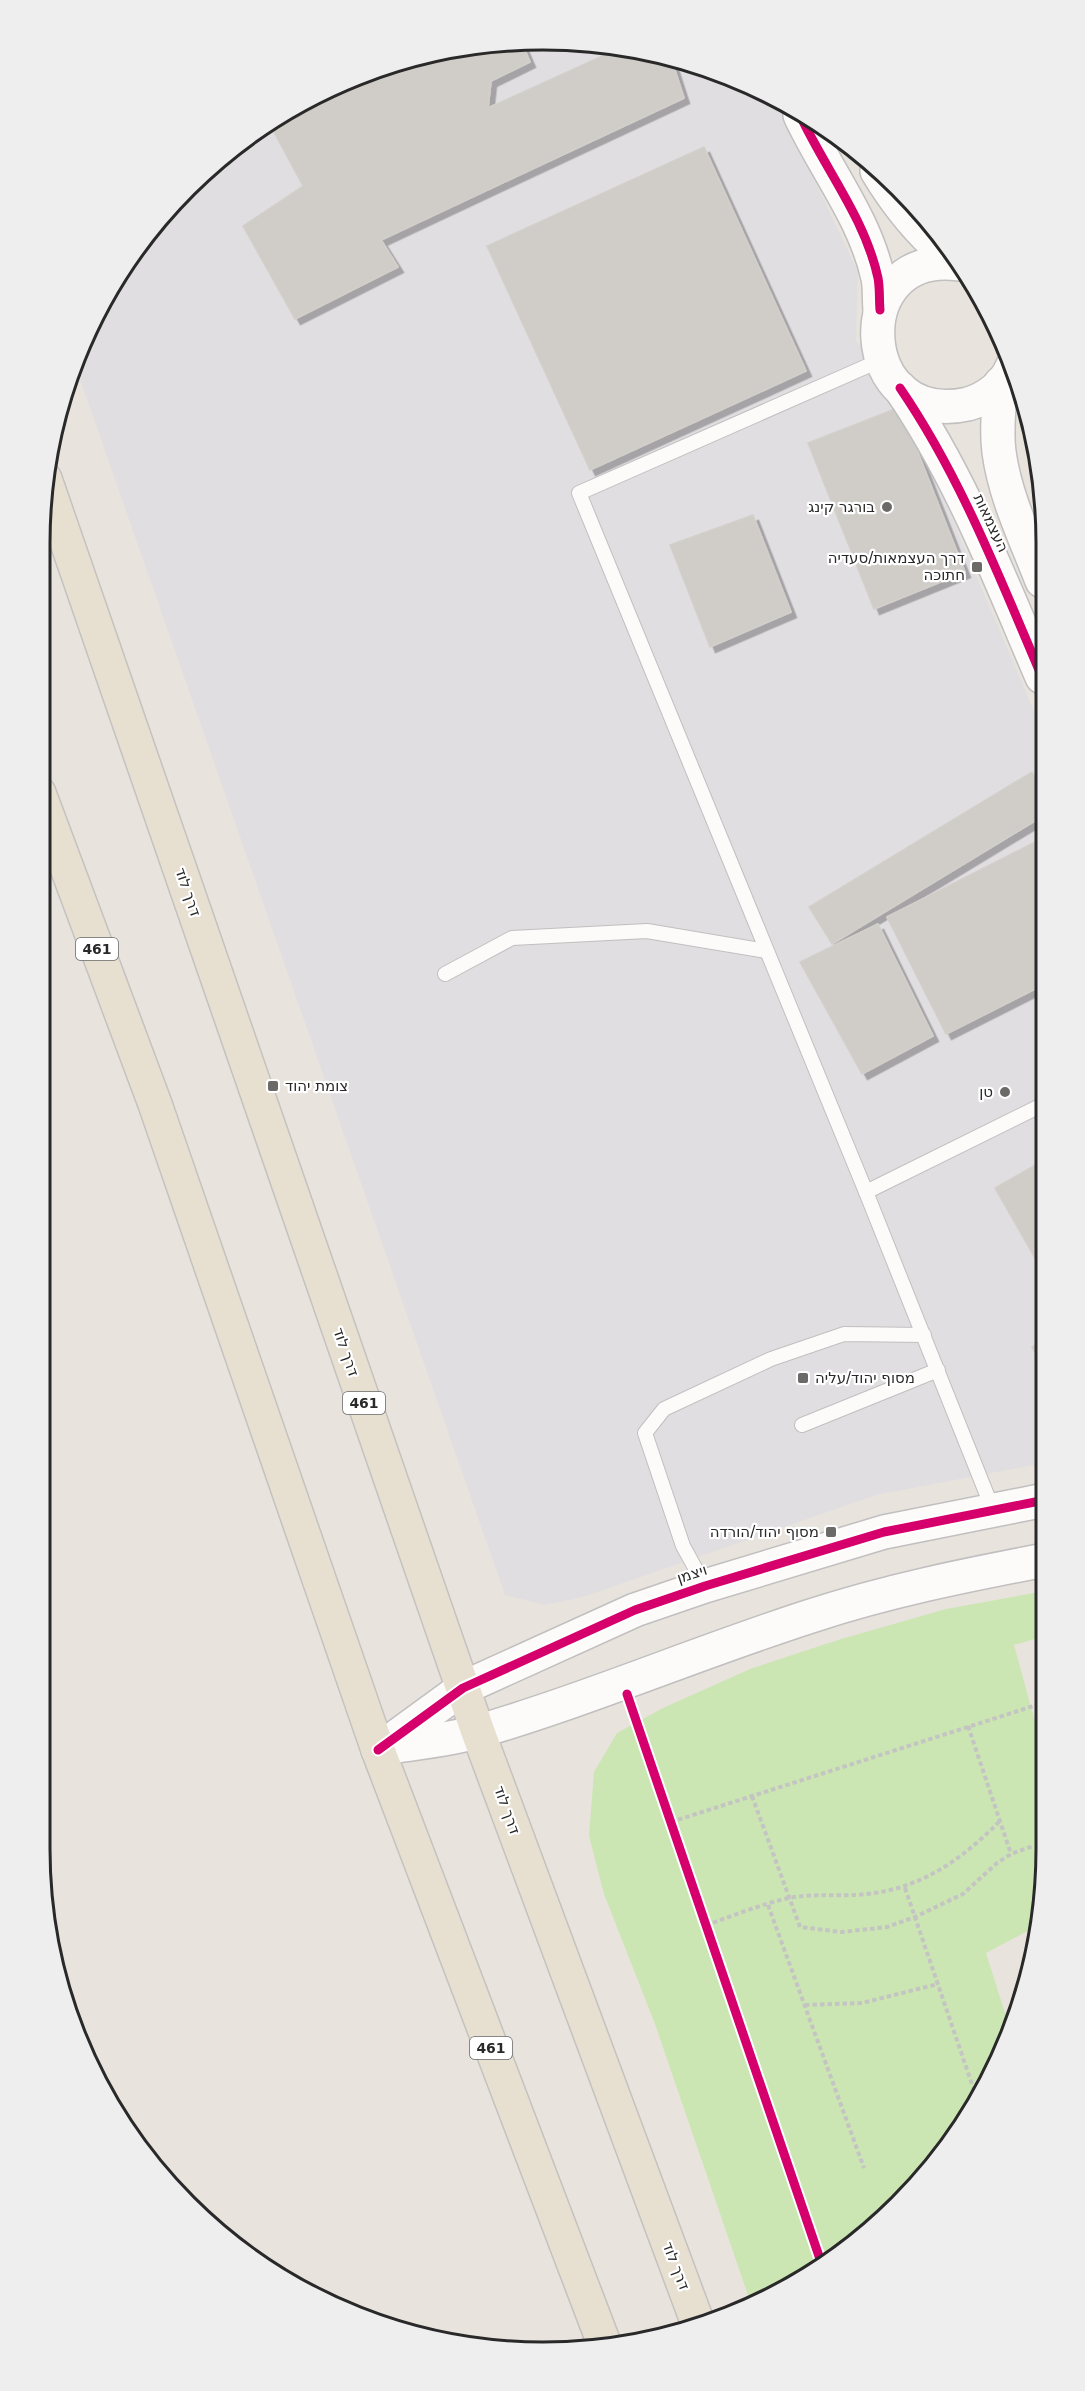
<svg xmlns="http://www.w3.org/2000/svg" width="1085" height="2391" font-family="'DejaVu Sans','Noto Sans Hebrew',sans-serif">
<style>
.industrial{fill:#e1dee1}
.green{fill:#cbe6b3}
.building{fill:#d0cdc9;stroke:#d3cfca;stroke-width:1.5;filter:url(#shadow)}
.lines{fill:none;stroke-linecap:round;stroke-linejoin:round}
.lane-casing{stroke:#c1bfbf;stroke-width:16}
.secondary-casing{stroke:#c1bfbf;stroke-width:36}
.primary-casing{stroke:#c4c2c0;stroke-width:36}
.path{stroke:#c4c4c3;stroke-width:4;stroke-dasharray:4.5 3;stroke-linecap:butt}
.lane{stroke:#fcfbfa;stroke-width:14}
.secondary{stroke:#fcfbfa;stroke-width:33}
.primary{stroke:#e7e0d1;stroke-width:33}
.cycleway-casing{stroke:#fff;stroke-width:13}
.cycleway{stroke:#d6006c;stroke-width:9}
.poi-dot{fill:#6c6a68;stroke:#fff;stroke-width:2}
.labels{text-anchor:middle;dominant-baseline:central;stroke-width:4.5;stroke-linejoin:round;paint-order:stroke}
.shield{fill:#fff;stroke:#696969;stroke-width:1.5}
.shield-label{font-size:14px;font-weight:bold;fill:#292929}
.poi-label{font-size:15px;fill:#292929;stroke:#fff;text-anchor:end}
.street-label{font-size:15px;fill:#292929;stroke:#fff}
.rim{fill:none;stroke:#292929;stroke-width:3}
</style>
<defs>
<filter id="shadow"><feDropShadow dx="5.5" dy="5.5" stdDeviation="0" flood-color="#0004"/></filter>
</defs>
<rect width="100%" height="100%" fill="#e8e3dd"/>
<path class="industrial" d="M542,39L640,49L735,77L777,101L858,272L856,340L897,396L917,436L1042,730L1045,1463L876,1495L583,1597L544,1605L505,1595L74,362L77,350L124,263L186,187L262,124L350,77L444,49Z"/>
<path class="green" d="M1045,1591V1636L1014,1645L1046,1762V1849L1039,1925L986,1953L1011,2032L1008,2041L921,2181L794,2285L750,2301L655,2024L604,1894L589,1836L594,1772L617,1733L663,1708L750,1669L838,1640L946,1609Z"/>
<g class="building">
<path d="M521,41L530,62L491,81L488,108L622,47L640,49L671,58L684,98L381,240L398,267L295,319L243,226L303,186L268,121L350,77L444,49Z"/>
<path d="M704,147L806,371L590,470L487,246Z"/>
<path d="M900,407L965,572L874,609L808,443Z"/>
<path d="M753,515L791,612L710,647L670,545Z"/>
<path d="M1032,772L1043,790V816L832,944L809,907Z"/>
<path d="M1043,838V985L946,1034L887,917Z"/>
<path d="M878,924L933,1036L862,1074L800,962Z"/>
<path d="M1044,1160V1274L995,1188Z"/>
<path d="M1044,1340V1369L1032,1347Z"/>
</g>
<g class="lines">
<defs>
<g id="lane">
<path d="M881,360L579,493L866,1192L993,1510"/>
<path d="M445,974L512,938L647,931L766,951"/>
<path d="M866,1192L1044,1104"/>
<path d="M802,1425L938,1370"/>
<path d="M705,1586L683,1546L645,1433L664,1409L771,1359L844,1334L924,1335"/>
</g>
<g id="secondary">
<path d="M800,115C825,169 865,218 878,278C880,288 879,299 880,310"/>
<path d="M877,171C898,206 924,238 957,263"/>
<path d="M958,264C845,249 854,430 968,404C986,399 1005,385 1012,367"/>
<path d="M1001,383C999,406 996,429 999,452C1005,497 1026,539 1042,581"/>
<path d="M900,388C961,477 1000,579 1042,677"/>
<path d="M385,1748C416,1743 449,1740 480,1731C592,1698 699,1652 811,1616C887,1591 966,1575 1045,1560"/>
<path d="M378,1750L463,1688L635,1610L705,1586L884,1532L1045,1500"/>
</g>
<g id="primary">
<path d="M45,479L478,1732L697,2321"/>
<path d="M39,793L155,1104L378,1750L605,2346"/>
</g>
</defs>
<use href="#lane" class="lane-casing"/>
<use href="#secondary" class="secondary-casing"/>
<use href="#primary" class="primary-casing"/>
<g class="path">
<path d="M968,1726L1011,1854"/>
<path d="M752,1796L800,1927L842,1932L887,1927L915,1917L963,1894L997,1863L1011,1854L1033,1846"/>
<path d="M671,1822L1046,1702"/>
<path d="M905,1888L975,2093"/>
<path d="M768,1905L864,2168"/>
<path d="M706,1925C733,1916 761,1904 789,1898C814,1893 841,1897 867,1894C922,1888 961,1860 1000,1821"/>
<path d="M805,2005L862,2003L938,1984"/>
</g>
<use href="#lane" class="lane"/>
<use href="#secondary" class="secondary"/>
<use href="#primary" class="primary"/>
<defs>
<g id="cycleway">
<path d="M800,115C825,169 865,218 878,278C880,288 879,299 880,310"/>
<path d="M900,388C961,477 1000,579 1042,677"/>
<path d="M627,1694L821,2262"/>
<path d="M378,1750L463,1688L635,1610L705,1586L884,1532L1045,1500"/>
</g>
</defs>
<use href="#cycleway" class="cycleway-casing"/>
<use href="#cycleway" class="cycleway"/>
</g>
<g class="poi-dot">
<circle cx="887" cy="507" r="6"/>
<rect x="971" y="561" width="12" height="12" rx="3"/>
<rect x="267" y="1080" width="12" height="12" rx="3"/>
<circle cx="1005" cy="1092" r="6"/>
<rect x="797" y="1372" width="12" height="12" rx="3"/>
<rect x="825" y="1526" width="12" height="12" rx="3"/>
</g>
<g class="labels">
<g class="shield">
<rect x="76" y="938" width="42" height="22" rx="4.5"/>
<rect x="343" y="1392" width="42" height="22" rx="4.5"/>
<rect x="470" y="2037" width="42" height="22" rx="4.5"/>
</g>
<g class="shield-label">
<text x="97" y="949">461</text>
<text x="364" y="1403">461</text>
<text x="491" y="2048">461</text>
</g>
<g class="poi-label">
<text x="875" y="507">בורגר קינג</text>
<text x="965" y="558">דרך העצמאות/סעדיה<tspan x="965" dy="17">חתוכה</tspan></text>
<text x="285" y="1086" text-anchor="start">צומת יהוד</text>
<text x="993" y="1092">טן</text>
<text x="815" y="1378" text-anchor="start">מסוף יהוד/עליה</text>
<text x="819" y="1532">מסוף יהוד/הורדה</text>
</g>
<g class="street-label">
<text transform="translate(991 523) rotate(65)">העצמאות</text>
<text transform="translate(188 892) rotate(71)">דרך לוד</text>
<text transform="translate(346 1352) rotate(71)">דרך לוד</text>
<text transform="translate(692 1574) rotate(-18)">ויצמן</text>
<text transform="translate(507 1810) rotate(70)">דרך לוד</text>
<text transform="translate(676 2266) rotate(69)">דרך לוד</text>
</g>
</g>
<path d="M0 0H1085V2391H0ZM543 50H543A493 493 0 0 1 1036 543V1849A493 493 0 0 1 543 2342H543A493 493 0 0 1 50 1849V543A493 493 0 0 1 543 50Z" fill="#eee" fill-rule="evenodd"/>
<path class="rim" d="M543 50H543A493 493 0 0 1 1036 543V1849A493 493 0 0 1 543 2342H543A493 493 0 0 1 50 1849V543A493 493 0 0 1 543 50Z"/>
</svg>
